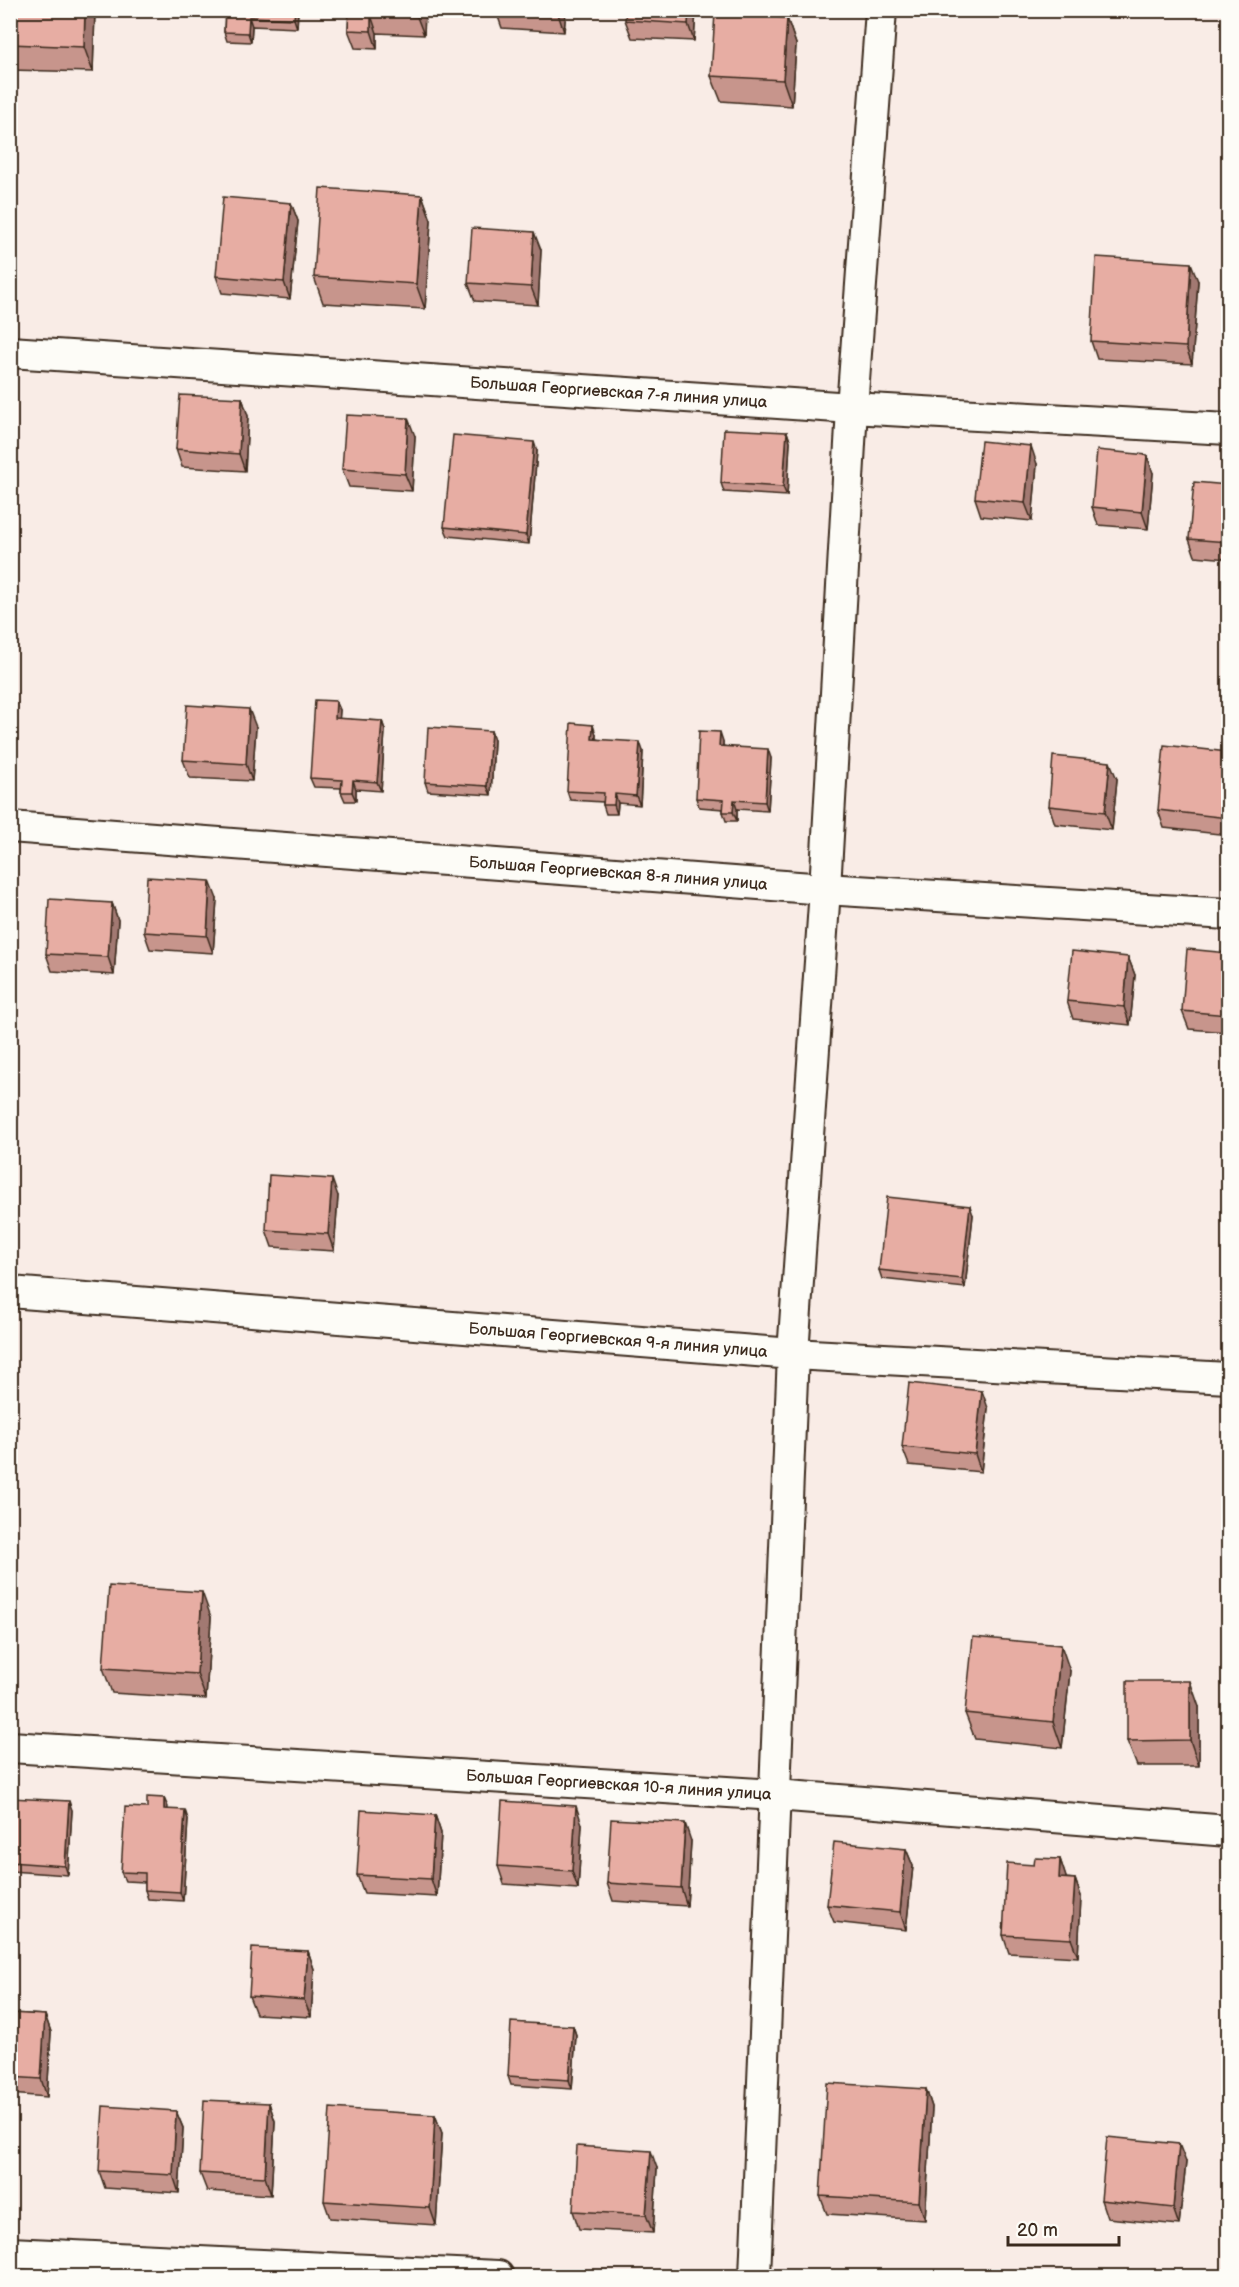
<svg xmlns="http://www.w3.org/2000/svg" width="1239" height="2287" font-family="'Balsamiq Sans',sans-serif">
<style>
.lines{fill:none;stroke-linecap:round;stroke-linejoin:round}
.street-casing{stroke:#3b2a1e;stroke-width:34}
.street{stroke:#fdfcf7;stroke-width:30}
.wall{fill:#c7958c;stroke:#3b2a1e;stroke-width:1.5}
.shaded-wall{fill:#a27972;stroke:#3b2a1e;stroke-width:1.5}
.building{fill:#e7ada3;stroke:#3b2a1e;stroke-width:1.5}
.labels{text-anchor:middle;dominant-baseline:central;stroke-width:4.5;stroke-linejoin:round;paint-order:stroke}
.street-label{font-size:16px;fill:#3b2a1e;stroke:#fdfcf7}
</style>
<rect width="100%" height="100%" fill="#f9ece6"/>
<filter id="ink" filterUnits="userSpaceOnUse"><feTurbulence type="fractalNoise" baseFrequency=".0167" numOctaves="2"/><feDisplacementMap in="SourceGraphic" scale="12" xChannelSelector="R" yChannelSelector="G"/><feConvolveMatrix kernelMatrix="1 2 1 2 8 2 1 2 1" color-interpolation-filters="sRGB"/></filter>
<g filter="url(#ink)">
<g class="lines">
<defs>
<g id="street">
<path id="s1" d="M10,352L852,408L1228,429"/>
<path id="s2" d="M10,827L825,889L1228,914"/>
<path id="s3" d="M10,1292L793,1354L1228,1378"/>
<path id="s4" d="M10,1747L776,1795L1228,1831"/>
<path d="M10,2253L498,2276"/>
<path d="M755,2276L793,1354L825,889L852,408L881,10"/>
</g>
</defs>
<use href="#street" class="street-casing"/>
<use href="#street" class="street"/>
</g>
<g class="wall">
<path d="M10,10H95L93,72L10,70Z"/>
<path d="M225,10H298L297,28L252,26L251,42L227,41L224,32Z"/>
<path d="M349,10H425L424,35L377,33V49L355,48L348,30Z"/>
<path d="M566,10L564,32L502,28L496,11Z"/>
<path d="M696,10L694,41L632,38L625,20Z"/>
<path d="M787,18L796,44L792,106L721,101L711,76Z"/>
<path d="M422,195L431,220L425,309L323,303L314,277Z"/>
<path d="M291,203L298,221L290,299L222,293L216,276Z"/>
<path d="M541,250L538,305L475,301L468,283Z"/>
<path d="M1198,281L1192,364L1097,359L1091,341Z"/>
<path d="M242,398L248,416L245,471L182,467L176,449Z"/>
<path d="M787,432L790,441L787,496L724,492L721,483Z"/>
<path d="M415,436L412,491L349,487L342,469Z"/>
<path d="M537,451L529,544L448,536L444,527Z"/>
<path d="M1037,464L1032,521L981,516L975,498Z"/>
<path d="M1153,473L1148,529L1098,525L1092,507Z"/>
<path d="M1228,485V559L1195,556L1189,539Z"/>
<path d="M336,701L340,710L339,719L382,721L385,730L381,791L356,789V801H345L341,792V788L314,787L310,778Z"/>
<path d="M256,727L252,781L190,778L183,760Z"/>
<path d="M491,731L494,740L491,795L428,791L425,782Z"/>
<path d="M596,734V739L643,751L640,805L618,803L617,814H606L603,805V802L570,800L567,791Z"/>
<path d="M723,741V746L771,758L768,811L737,809V821H726L723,812V809L699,807L696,798Z"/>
<path d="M1228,752V835L1164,828L1158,810Z"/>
<path d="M1117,779L1112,830L1055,824L1049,806Z"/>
<path d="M217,899L213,953L150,949L144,932Z"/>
<path d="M112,903L118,920L114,975L52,971L46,954Z"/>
<path d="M1228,953V1032L1189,1029L1182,1011Z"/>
<path d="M1128,957L1135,975L1130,1025L1073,1019L1067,1001Z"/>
<path d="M338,1196L334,1251L272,1247L266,1230Z"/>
<path d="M973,1215L965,1288L882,1279L879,1270Z"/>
<path d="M988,1408L981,1472L909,1465L902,1447Z"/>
<path d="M211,1617L206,1699L112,1693L103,1668Z"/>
<path d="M1070,1671L1062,1748L975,1739L965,1713Z"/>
<path d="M1199,1707V1766H1137L1127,1741Z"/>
<path d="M10,1798L72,1810L68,1875L10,1871Z"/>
<path d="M164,1798L167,1809L188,1819L183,1901L148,1899L145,1890V1882L125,1881L121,1872L147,1808Z"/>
<path d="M435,1815L441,1833L437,1897L364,1893L357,1875Z"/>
<path d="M582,1824L578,1889L504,1884L498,1866Z"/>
<path d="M691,1841L687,1906L613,1901L607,1883Z"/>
<path d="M906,1849L913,1866L906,1930L834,1922L827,1905Z"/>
<path d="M1060,1859L1066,1878L1075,1879L1081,1896L1078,1957L1009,1953L1003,1935L1034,1865Z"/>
<path d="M308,1951L314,1969L311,2017L256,2014L249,1996Z"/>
<path d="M10,2013L45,2015L51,2032L47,2097L10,2094Z"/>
<path d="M573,2026L576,2035L572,2089L511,2085L508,2076Z"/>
<path d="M926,2089L932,2107L925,2220L827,2214L820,2196Z"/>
<path d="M269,2103L275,2121L271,2195L207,2191L200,2173Z"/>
<path d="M176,2111L183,2128L179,2193L105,2188L99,2171Z"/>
<path d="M435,2115L442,2133L436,2225L330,2218L324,2201Z"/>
<path d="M1186,2162L1179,2225L1107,2218L1101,2200Z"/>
<path d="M657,2168L653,2233L579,2229L573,2211Z"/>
</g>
<g class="shaded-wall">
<path d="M85,10H95L93,72L84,47Z"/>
<path d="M295,10H298L297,28L294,19Z"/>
<path d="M418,10H425L424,35L417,17Z"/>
<path d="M558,10H566L564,32L558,14Z"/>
<path d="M689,10H696L694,41L688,24Z"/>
<path d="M371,15L377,33V49L371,31Z"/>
<path d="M249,17L252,26L251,42L248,33Z"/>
<path d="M787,18L796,44L792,106L783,80Z"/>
<path d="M422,195L431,220L425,309L416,284Z"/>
<path d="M291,203L298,221L290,299L284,282Z"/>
<path d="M534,232L541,250L538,305L531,287Z"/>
<path d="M1191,263L1198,281L1192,364L1186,347Z"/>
<path d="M242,398L248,416L245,471L239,454Z"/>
<path d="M408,418L415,436L412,491L405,474Z"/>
<path d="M787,432L790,441L787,496L783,487Z"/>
<path d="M534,442L537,451L529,544L526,535Z"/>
<path d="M1031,446L1037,464L1032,521L1025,503Z"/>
<path d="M1147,455L1153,473L1148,529L1142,512Z"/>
<path d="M336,701L340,710L339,727L335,718Z"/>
<path d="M249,709L256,727L252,781L246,764Z"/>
<path d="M382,721L385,730L381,791L377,782Z"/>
<path d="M593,725L596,734L595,748L592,739Z"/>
<path d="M491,731L494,740L491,795L487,786Z"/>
<path d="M720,732L723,741V755L719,746Z"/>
<path d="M640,742L643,751L640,805L636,796Z"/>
<path d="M768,749L771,758L768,811L765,802Z"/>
<path d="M1110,762L1117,779L1112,830L1105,812Z"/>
<path d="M353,780L356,789V801L352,792Z"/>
<path d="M615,794L618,803L617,814L614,805Z"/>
<path d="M734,800L737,809V821L733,812Z"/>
<path d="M210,881L217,899L213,953L207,936Z"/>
<path d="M112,903L118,920L114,975L108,957Z"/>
<path d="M1128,957L1135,975L1130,1025L1124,1007Z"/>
<path d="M332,1179L338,1196L334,1251L328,1234Z"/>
<path d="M970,1206L973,1215L965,1288L962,1279Z"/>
<path d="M982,1391L988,1408L981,1472L975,1454Z"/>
<path d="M202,1592L211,1617L206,1699L197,1674Z"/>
<path d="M1061,1645L1070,1671L1062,1748L1053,1722Z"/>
<path d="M1190,1681L1199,1707V1766L1190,1740Z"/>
<path d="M164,1798L168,1807L167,1818L164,1809Z"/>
<path d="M69,1801L72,1810L68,1875L65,1866Z"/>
<path d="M576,1806L582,1824L578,1889L572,1871Z"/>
<path d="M185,1810L188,1819L183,1901L180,1892Z"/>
<path d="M435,1815L441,1833L437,1897L431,1879Z"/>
<path d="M685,1823L691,1841L687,1906L681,1888Z"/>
<path d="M906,1849L913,1866L906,1930L900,1912Z"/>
<path d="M1060,1859L1066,1877L1065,1895L1059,1878Z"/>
<path d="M1075,1879L1081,1896L1078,1957L1071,1939Z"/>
<path d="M308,1951L314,1969L311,2017L304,2000Z"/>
<path d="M45,2015L51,2032L47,2097L41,2079Z"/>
<path d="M573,2026L576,2035L572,2089L569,2080Z"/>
<path d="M926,2089L932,2107L925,2220L919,2202Z"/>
<path d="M269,2103L275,2121L271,2195L265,2177Z"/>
<path d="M176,2111L183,2128L179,2193L173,2175Z"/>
<path d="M435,2115L442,2133L436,2225L430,2208Z"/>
<path d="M1179,2144L1186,2162L1179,2225L1173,2208Z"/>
<path d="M651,2151L657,2168L653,2233L646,2215Z"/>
</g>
<g class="building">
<path d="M10,10H85L84,47L10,44Z"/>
<path d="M225,10H295L294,19L249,17L248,33L224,32Z"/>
<path d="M349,10H418L417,17L371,15V31L348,30Z"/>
<path d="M496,10H558V14Z"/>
<path d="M626,10H689L688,24L625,20Z"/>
<path d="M715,13L787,18L783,80L711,76Z"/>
<path d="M320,188L422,195L416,284L314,277Z"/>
<path d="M223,197L291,203L284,282L216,276Z"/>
<path d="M472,228L534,232L531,287L468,283Z"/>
<path d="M1096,257L1191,263L1186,347L1091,341Z"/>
<path d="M180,395L242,398L239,454L176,449Z"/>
<path d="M346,415L408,418L405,474L342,469Z"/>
<path d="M724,429L787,432L783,487L721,483Z"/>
<path d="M453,435L534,442L526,535L444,527Z"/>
<path d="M981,441L1031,446L1025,503L975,498Z"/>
<path d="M1097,450L1147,455L1142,512L1092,507Z"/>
<path d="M1194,482L1228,485V542L1189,539Z"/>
<path d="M315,700L336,701L335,718L382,721L377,782L353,780L352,792H341L342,780L310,778Z"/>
<path d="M187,705L249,709L246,764L183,760Z"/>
<path d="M571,723L593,725L592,739L640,742L636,796L615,794L614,805H603L604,793L567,791Z"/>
<path d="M428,727L491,731L487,786L425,782Z"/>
<path d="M699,731L720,732L719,746L768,749L765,802L734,800L733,812H723L724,800L696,798Z"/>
<path d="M1164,745L1228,752V818L1158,810Z"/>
<path d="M1053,756L1110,762L1105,812L1049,806Z"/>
<path d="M147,877L210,881L207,936L144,932Z"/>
<path d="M49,899L112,903L108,957L46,954Z"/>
<path d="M1187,949L1228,953V1015L1182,1011Z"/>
<path d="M1072,951L1128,957L1124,1007L1067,1001Z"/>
<path d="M269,1175L332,1179L328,1234L266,1230Z"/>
<path d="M887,1197L970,1206L962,1279L879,1270Z"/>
<path d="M909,1383L982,1391L975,1454L902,1447Z"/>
<path d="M109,1586L202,1592L197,1674L103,1668Z"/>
<path d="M973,1637L1061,1645L1053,1722L965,1713Z"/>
<path d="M1127,1681H1190V1740L1127,1741Z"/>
<path d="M147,1797L164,1798V1809L185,1810L180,1892L145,1890V1873L121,1872L125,1807L147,1808Z"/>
<path d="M10,1798L69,1801L65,1866L10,1862Z"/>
<path d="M502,1801L576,1806L572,1871L498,1866Z"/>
<path d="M361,1810L435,1815L431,1879L357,1875Z"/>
<path d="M611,1819L685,1823L681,1888L607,1883Z"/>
<path d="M834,1842L906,1849L900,1912L827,1905Z"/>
<path d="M1035,1858L1060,1859L1059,1878L1075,1879L1071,1939L1003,1935L1007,1863L1034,1865Z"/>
<path d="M252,1948L308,1951L304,2000L249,1996Z"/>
<path d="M10,2013L45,2015L41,2079L10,2077Z"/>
<path d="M511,2022L573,2026L569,2080L508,2076Z"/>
<path d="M827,2083L926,2089L919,2202L820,2196Z"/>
<path d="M204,2100L269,2103L265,2177L200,2173Z"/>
<path d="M103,2106L176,2111L173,2175L99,2171Z"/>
<path d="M330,2108L435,2115L430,2208L324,2201Z"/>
<path d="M1107,2137L1179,2144L1173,2208L1101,2200Z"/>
<path d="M577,2146L651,2151L646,2215L573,2211Z"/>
<path d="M1228,2189V2220H1226Z"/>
</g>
</g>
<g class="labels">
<g class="street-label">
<text stroke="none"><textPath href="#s1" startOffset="610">Большая Георгиевская 7-я линия улица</textPath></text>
<text stroke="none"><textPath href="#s2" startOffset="610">Большая Георгиевская 8-я линия улица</textPath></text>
<text stroke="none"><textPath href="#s3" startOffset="610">Большая Георгиевская 9-я линия улица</textPath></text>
<text stroke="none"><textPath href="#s4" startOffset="610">Большая Георгиевская 10-я линия улица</textPath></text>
</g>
</g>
<rect width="1239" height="2287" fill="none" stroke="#fdfcf7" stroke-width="36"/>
<rect x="18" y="18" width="1203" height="2251" fill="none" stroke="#3b2a1e" stroke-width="2" filter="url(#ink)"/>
<path d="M1008 2236v9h111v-9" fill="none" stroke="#3b2a1e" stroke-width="3"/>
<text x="1017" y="2236" font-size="18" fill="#3b2a1e" stroke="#fdfcf7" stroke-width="4.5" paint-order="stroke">20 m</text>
</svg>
